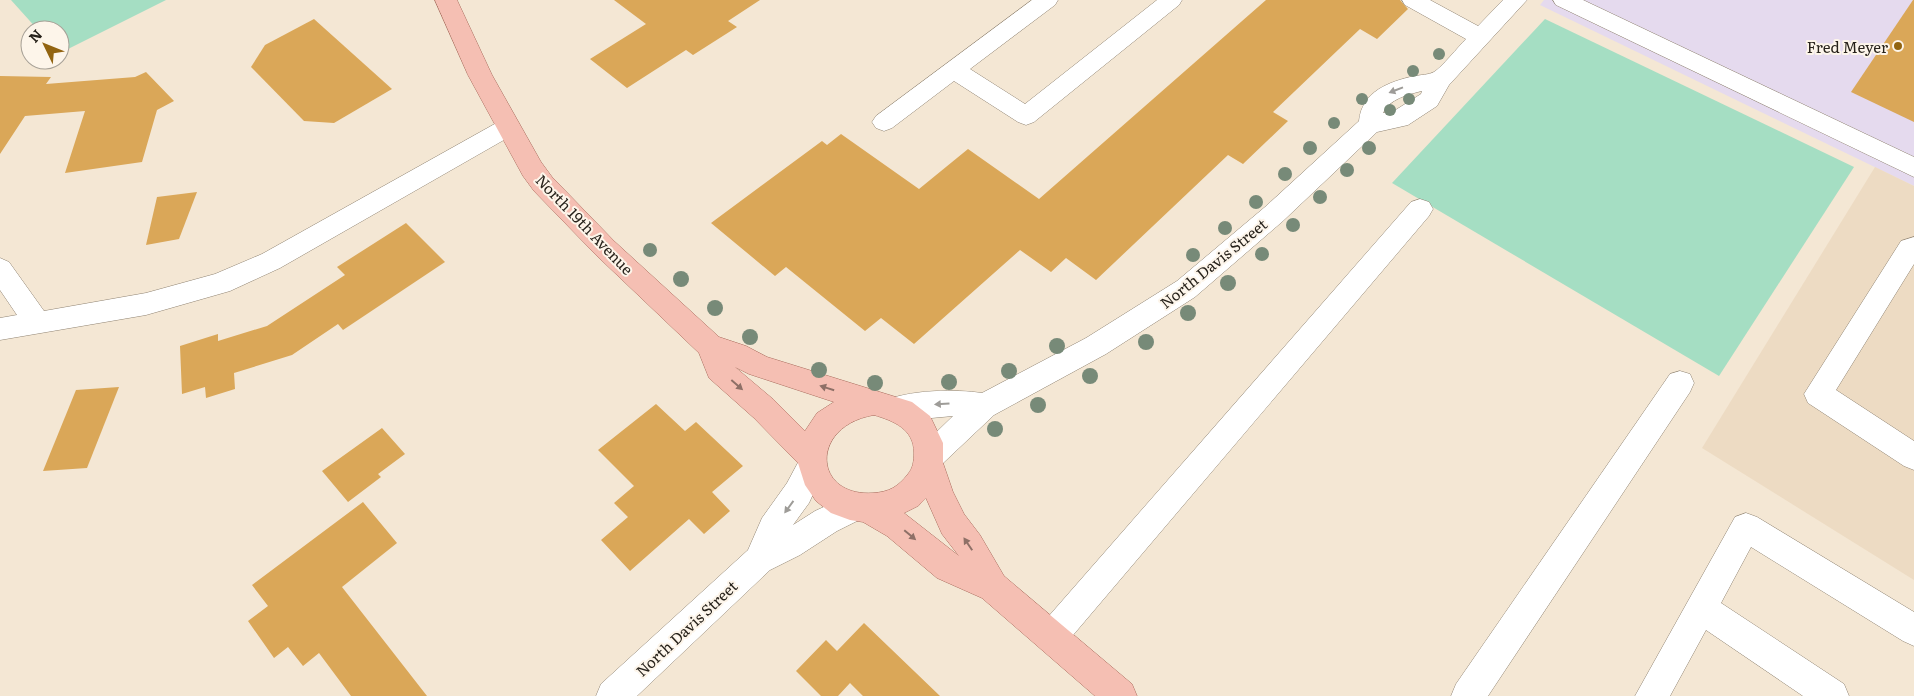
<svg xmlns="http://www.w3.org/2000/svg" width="1914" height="696" font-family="Literata,serif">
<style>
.commercial{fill:#e5daee}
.built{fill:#eddbc3}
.green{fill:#a5dec3}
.building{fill:#daa758}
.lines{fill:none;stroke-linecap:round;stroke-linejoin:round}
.minor-casing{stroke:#8f8372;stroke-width:1}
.major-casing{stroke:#a96c5d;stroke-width:1}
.minor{fill:#fff;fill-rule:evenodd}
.major{fill:#f5bfb3;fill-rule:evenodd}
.tree{fill:#778a78}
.oneway{fill:#9e9c98}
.oneway2{fill:#8e7067}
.poi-dot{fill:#926411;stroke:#fdf5ea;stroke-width:2}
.labels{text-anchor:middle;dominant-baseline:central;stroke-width:4;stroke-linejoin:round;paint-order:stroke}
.poi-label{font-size:15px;fill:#27221b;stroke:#fdf5ea;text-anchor:end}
.street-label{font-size:15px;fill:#27221b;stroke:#fdf5ea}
</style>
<rect width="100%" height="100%" fill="#f4e7d4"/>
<path class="commercial" d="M1544,0H1914V186L1540,5Z"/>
<path class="built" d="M1875,167L1914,186V580L1702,448Z"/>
<g class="green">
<path d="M11,0H166L60,53V30H38Z"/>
<path d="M1545,19L1854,167L1719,376L1392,183Z"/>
</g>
<g class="building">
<path d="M614,0H760L728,21L737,27L693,55L686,50L627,88L590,59L646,24Z"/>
<path d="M1266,0H1400L1408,9L1377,39L1360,29L1273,112L1288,121L1243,164L1228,155L1096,280L1066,258L1051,272L1020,250L914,344L881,318L865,331L786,267L775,276L711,223L822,141L827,145L841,134L919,189L968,149L1039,199Z"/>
<path d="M1913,0H1914V122L1851,92Z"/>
<path d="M314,19L392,89L334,123L304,121L251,67L265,45Z"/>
<path d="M146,72L174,101L157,110L142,162L65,173L85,111L25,116L0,154V76L51,77L46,84L135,77Z"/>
<path d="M197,192L179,239L146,245L157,197Z"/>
<path d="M406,223L445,262L343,330L338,324L292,355L234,373L235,389L206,398L205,387L182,394L180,346L218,334V341L267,326L345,275L337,267Z"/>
<path d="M119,387L87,468L43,471L76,390Z"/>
<path d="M656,404L685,431L696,422L743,466L712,492L730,511L704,534L689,519L630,571L601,540L628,517L614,503L634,486L598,450Z"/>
<path d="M382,428L405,454L378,474L381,477L348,502L322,471Z"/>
<path d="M363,502L397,543L342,587L427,696H351L319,653L303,666L288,647L274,658L248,621L268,606L252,585Z"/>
<path d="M864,623L940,696H863L850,683L838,696H821L796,671L826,640L837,651Z"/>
</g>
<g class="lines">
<defs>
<g id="minor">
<path d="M1032,0H1058L1055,5L970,69L1025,104L1157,0H1182L1179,5L1034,122L1026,125L1018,122L954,81L892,128L884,131L876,128L872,122L876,116Z"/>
<path d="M1402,0H1430L1478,26L1503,0H1527L1449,85L1437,106L1408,125L1377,132L1283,221L1195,297L1106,354L994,415L940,466L930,470L920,466L915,457L920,448L953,416L899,421L889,417L885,408L889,399C914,390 955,389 982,393L1086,338L1177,281L1265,207L1359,121C1362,91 1389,82 1414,76C1420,75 1429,75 1434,72C1441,68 1459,46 1466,39L1405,5ZM1422,91L1421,94L1394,111L1383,113C1389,99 1409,94 1422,91Z"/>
<path d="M1553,0H1583L1914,157V177L1556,5Z"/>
<path d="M508,118L516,121L520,127L516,133L280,268L230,291L146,315L0,340V318L17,315L0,290V258L9,262L44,311L146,293L215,274L262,254L500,121Z"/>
<path d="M1420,199L1429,202L1433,209L1429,216L1063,647L1052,652L1041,647L1036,636L1041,625L1411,202Z"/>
<path d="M1914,237V264L1836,390L1914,441V470L1904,466L1808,403L1804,394L1901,241Z"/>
<path d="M1680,371L1690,374L1694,383L1690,392L1488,696H1451L1456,684L1670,374Z"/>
<path d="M812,451L822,455L827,464L809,503L793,525L815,511L854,493L865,497L869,507L865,517L837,531L800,555L770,570L637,696H596L601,684L748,550L762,518L787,483L802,455Z"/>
<path d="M1746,513L1757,517L1914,612V646L1903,641L1751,547L1721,603L1844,684L1849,696H1803L1706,630L1670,696H1635L1735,517Z"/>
</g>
<path id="major" d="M435,0H457L492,75L541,162L552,177L614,241L719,337L746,346L767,357L912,402L930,416L943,443V463L953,492L964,514L980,535L1004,576L1132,684L1137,696H1095L982,598L937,578L887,536L863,522L850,520L831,513L816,501L805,485L798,463L754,418L709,378L699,353L596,255L534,191L523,176L468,75ZM735,367L749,374L834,402L817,413L805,431L774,400ZM874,415C894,421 914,429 914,453C914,461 913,468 908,474C898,487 889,492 873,493C813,497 809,426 874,415ZM926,498L942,534L959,556L904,513L918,506Z"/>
</defs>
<use href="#minor" class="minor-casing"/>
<use href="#major" class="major-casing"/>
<use href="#minor" class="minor"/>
<use href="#major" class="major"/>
</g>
<g class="tree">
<circle cx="1439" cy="54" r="6"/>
<circle cx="1413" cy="71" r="6"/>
<circle cx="1362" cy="99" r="6"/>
<circle cx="1409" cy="99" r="6"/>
<circle cx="1390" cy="110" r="6"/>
<circle cx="1334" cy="123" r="6"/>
<circle cx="1310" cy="148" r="7"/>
<circle cx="1369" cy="148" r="7"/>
<circle cx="1347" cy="170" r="7"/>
<circle cx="1285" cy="174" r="7"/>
<circle cx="1320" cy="197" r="7"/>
<circle cx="1256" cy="202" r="7"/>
<circle cx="1293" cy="225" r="7"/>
<circle cx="1225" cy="228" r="7"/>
<circle cx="650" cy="250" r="7"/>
<circle cx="1262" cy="254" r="7"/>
<circle cx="1193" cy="255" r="7"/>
<circle cx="681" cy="279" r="8"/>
<circle cx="1228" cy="283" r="8"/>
<circle cx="715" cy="308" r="8"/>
<circle cx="1188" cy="313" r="8"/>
<circle cx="750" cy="337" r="8"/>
<circle cx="1146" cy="342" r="8"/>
<circle cx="1057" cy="346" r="8"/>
<circle cx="819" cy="370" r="8"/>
<circle cx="1009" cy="371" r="8"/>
<circle cx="1090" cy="376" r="8"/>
<circle cx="949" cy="382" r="8"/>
<circle cx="875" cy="383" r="8"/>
<circle cx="1038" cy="405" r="8"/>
<circle cx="995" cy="429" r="8"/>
</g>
<defs><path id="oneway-solid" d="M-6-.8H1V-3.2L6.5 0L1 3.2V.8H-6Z" transform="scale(1.25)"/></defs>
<g class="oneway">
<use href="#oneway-solid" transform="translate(1396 90) rotate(159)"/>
<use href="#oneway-solid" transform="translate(942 404) rotate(176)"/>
<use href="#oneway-solid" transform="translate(789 507) rotate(126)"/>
</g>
<g class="oneway2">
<use href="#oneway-solid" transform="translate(737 385) rotate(41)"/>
<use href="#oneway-solid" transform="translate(827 388) rotate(-163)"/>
<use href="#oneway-solid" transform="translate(910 535) rotate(40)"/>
<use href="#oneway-solid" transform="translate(968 544) rotate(-124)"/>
</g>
<circle class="poi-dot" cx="1898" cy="46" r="5"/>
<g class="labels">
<g class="poi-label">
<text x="1888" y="46">Fred Meyer</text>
</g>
<g class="street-label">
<text transform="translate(585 224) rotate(46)">North 19th Avenue</text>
<text transform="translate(1213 263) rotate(-39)">North Davis Street</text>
<text transform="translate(686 628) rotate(-43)">North Davis Street</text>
</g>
</g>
<g transform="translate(45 45) rotate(313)"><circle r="24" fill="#fdf5ea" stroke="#a7a197"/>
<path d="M0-4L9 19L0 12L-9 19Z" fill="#926411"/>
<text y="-8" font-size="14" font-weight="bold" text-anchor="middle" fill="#27221b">N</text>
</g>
</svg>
